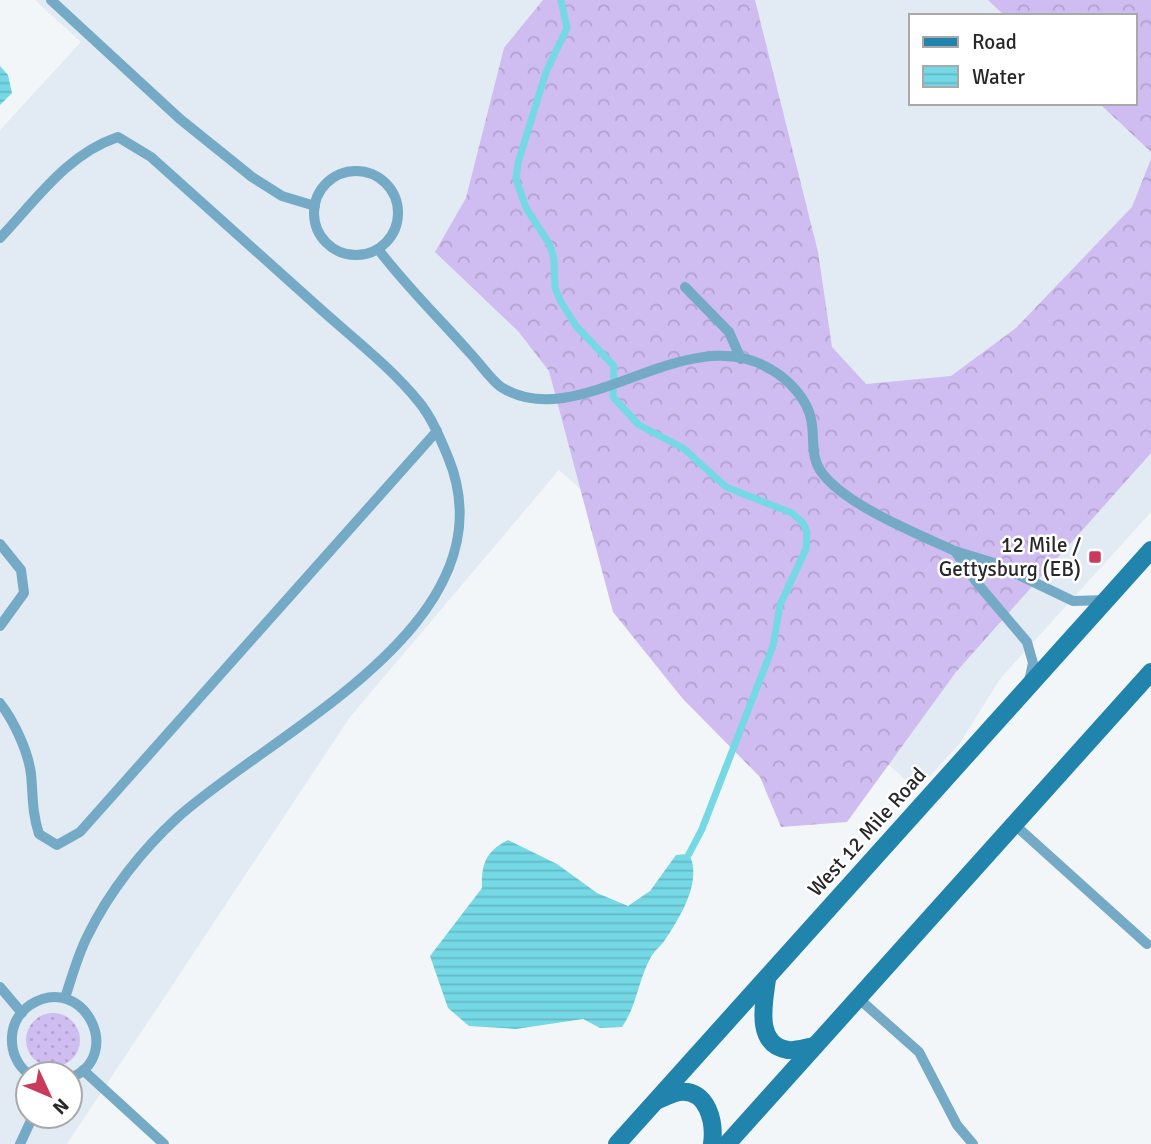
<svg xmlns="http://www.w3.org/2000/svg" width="1151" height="1144" font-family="Signika,sans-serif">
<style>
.built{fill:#e2eaf3;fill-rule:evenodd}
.grass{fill:url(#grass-dots)}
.forest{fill:url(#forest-crowns)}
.water{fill:url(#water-rules)}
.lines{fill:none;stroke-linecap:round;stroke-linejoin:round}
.stream{stroke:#75d8e5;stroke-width:7}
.lane{stroke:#74aac5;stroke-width:10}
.secondary{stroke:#2184ac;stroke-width:18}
.poi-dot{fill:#ca3a5a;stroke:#fff;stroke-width:2.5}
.labels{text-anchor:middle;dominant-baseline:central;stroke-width:5;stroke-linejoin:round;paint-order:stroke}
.poi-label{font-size:21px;fill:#28282a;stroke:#fff;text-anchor:end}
.street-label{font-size:21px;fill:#28282a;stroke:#fff}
</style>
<defs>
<pattern id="grass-dots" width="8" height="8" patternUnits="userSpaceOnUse" patternTransform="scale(1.75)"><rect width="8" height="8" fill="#cfbcf0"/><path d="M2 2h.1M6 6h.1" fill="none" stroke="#b2a2ce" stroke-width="1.8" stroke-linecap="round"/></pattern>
<pattern id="forest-crowns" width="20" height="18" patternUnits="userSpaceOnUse" patternTransform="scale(1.75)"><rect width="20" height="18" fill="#cfbcf0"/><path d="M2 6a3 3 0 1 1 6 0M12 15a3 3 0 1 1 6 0" fill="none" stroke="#b2a2ce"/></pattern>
<pattern id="water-rules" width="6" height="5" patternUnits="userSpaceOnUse" patternTransform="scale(1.75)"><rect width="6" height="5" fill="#75d8e5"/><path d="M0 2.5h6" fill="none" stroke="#65b9c5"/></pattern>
</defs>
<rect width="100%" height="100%" fill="#f3f6f9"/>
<path class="built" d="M35,0H1151V512L1000,679L960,743L917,790L559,470L350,717L67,1144H0V130L81,42ZM911,16H1135V103H911ZM28,1074H70V1116H28Z"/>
<circle class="grass" cx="53" cy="1040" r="27"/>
<g class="forest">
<path d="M543,0H755L818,252L832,347L866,384L951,376L1016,328L1132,207L1151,159V453L956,672L847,822L781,827L760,777L683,699L613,612L549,371L518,331L435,252L466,198L504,48Z"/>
<path d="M988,0H1151V152L1099,103H1135V16H1005Z"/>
</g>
<g class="water">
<path d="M0,66L8,75L12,93L0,105Z"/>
<path d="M508,840L557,864L597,893L628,906L650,891L676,855L689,854C703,881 680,917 665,940C661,946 654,951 651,957C638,980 637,1006 622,1027L600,1028L583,1019L516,1029L469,1026L448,1008L430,956L482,888C481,864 486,851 508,840Z"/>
</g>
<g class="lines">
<path class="stream" d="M561,0L567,28L546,72L518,163L516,179L526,208L550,245L554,259L555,288L561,302L576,326L614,366L613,397L639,425L683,448L726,487L792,513L803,523L807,532L806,549L780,605L773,646L702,829L689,854"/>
<g class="lane">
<path d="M51,0L180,119L252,177L282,196L315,206"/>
<circle cx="356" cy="213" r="42"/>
<path d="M0,238C36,200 67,154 118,137L151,157C206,206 261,256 316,305C350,336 390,366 419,402C432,418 440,438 448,457C516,622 272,732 177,818C142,850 109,892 88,935C78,954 72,977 65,998"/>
<path d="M378,249C405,285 439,318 469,352C479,362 490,379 501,387C580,437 685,316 772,370C789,380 807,399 811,419C815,435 810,455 820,470C842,504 918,534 955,551"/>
<path d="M685,287L729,332L741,359"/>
<path d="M0,544L21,570L24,593L0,626"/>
<path d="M1029,681L1033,663L1027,642L977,583L955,551L994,563L1073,601L1106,600"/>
<path d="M0,703C14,721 28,751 31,774C33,795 32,813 39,834L57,845L80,832L437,431"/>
<path d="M1015,825L1147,944"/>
<path d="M0,987L22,1013"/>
<path d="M858,998L919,1052L957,1125L973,1144"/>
<path d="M83,1070L164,1144"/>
<path d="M29,1074C17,1066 11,1051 12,1036C13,1023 20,1012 30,1005C83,971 126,1056 70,1078"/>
<path d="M20,1144L33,1116"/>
</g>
<g class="secondary">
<path d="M767,979C764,1002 754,1045 788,1050C796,1051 807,1047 815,1046"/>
<path d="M658,1100C664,1098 672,1093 679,1092C708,1088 715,1123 712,1144"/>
<path d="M617,1144L1151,550"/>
<path d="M727,1144L1151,672"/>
</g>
</g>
<rect class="poi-dot" x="1088" y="550" width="14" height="14" rx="3.5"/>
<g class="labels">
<g class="poi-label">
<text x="1081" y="545">12 Mile /<tspan x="1081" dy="24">Gettysburg (EB)</tspan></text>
</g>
<g class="street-label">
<text transform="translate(867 832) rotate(-48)">West 12 Mile Road</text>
</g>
</g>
<rect x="909" y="14" width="228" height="91" fill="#ffffff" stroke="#a9a9aa" stroke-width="2"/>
<rect x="923" y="37" width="35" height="10" fill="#2184ac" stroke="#a9a9aa" stroke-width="2"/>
<text x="972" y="49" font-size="21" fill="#28282a">Road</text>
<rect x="923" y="66" width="35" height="21" fill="url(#water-rules)" stroke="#a9a9aa" stroke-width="2"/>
<text x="972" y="84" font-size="21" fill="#28282a">Water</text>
<g transform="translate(49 1095) rotate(134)"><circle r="33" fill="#ffffff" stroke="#a9a9aa" stroke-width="2"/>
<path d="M0-5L12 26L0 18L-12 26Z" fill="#ca3a5a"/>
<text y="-10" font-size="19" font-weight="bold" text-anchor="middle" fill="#28282a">N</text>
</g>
</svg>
